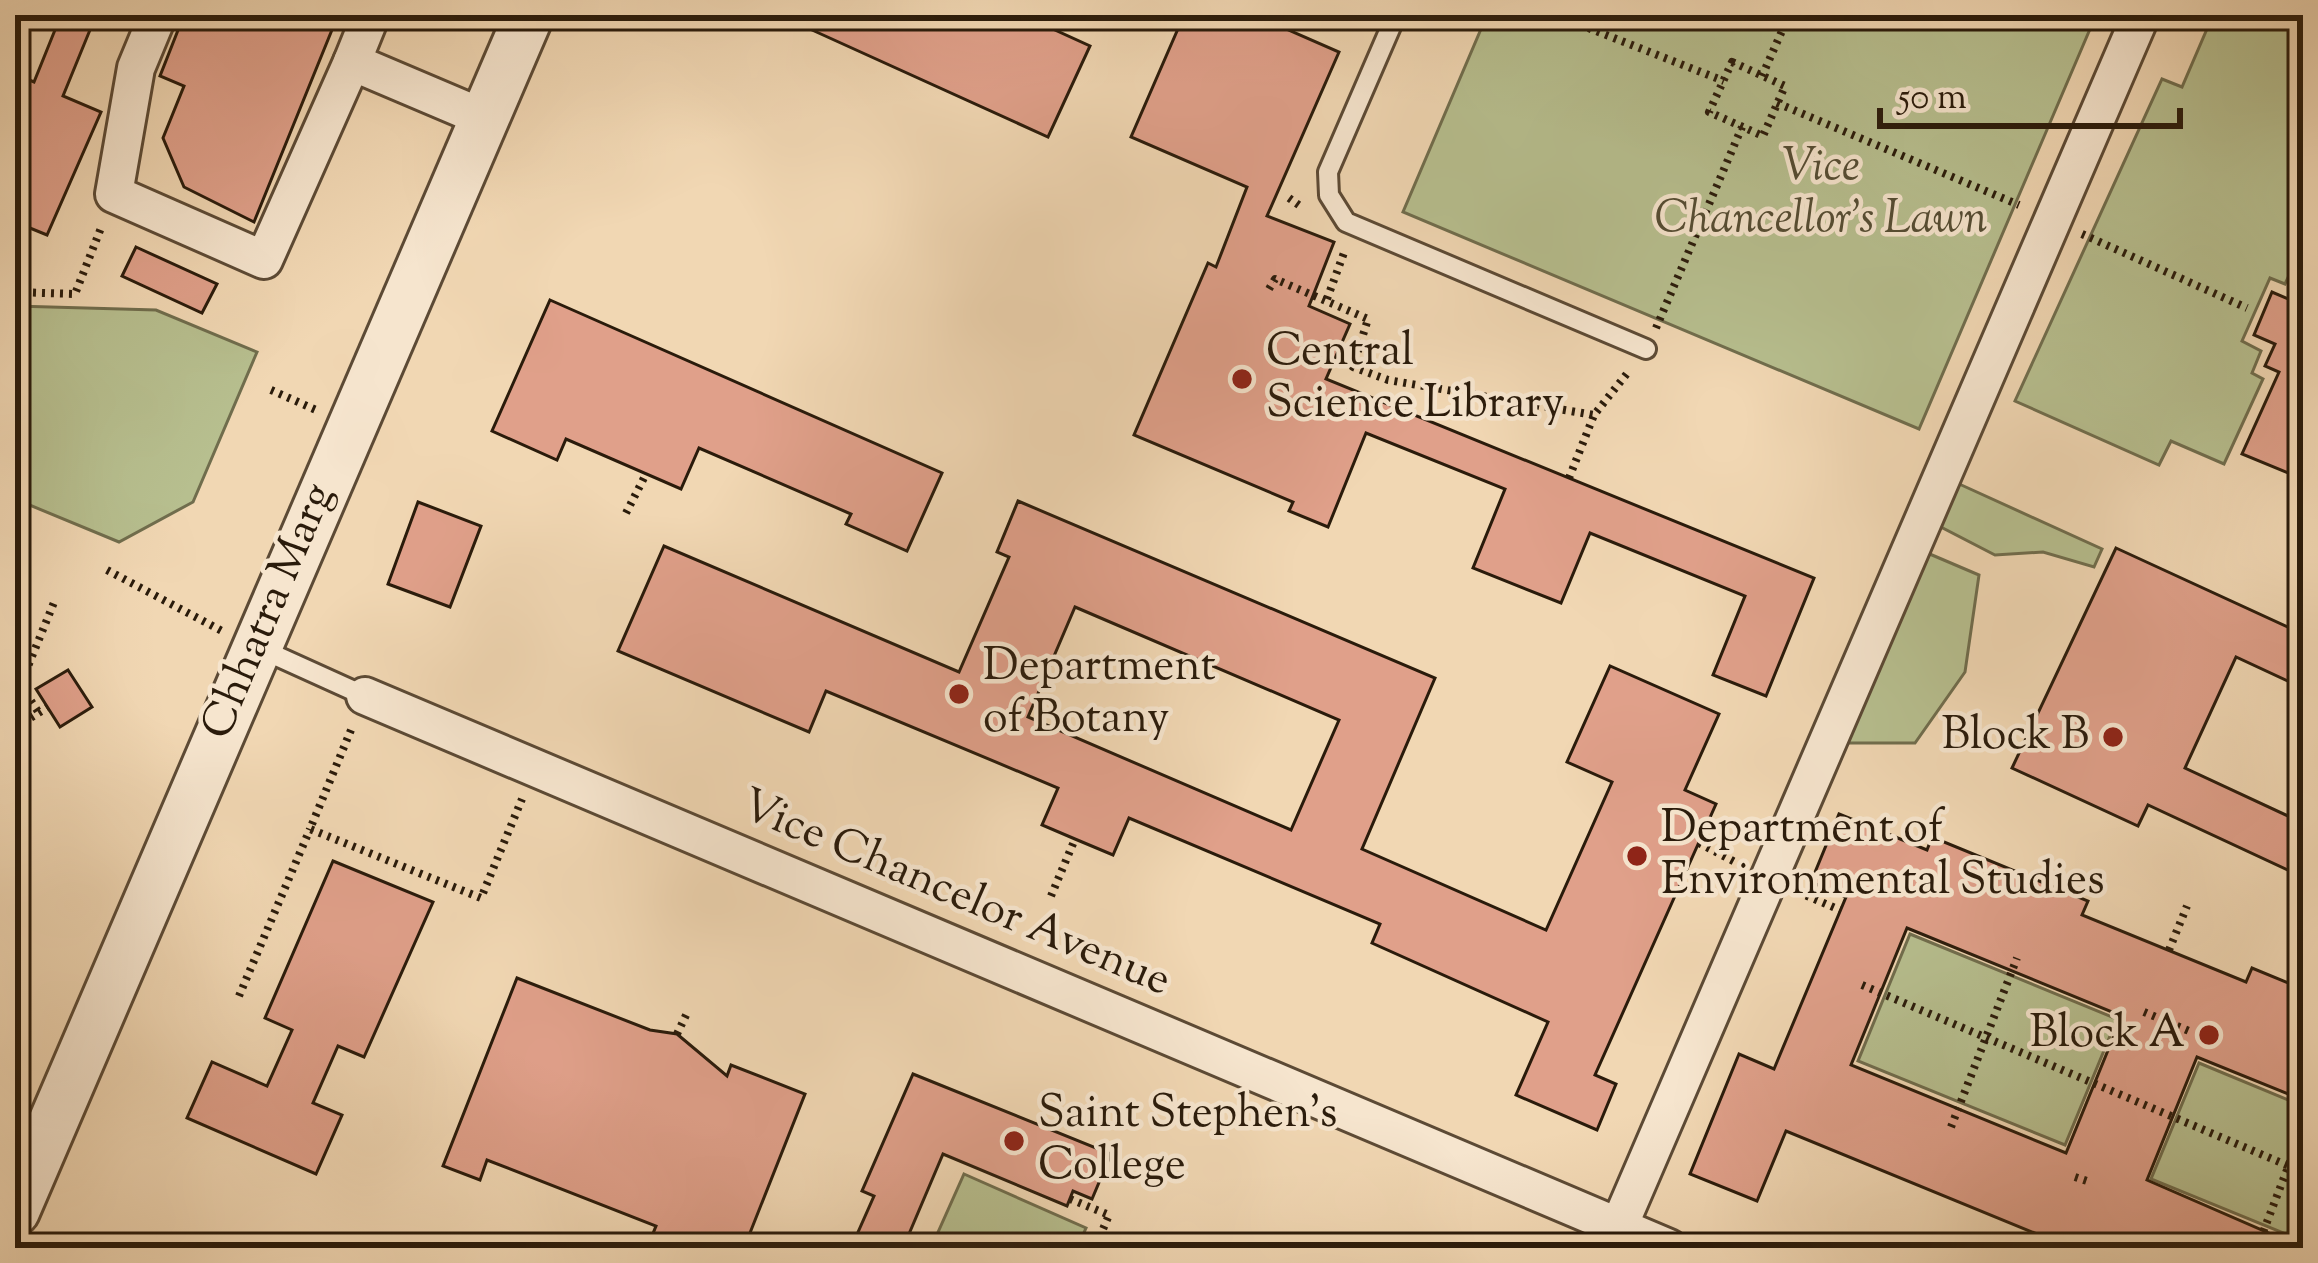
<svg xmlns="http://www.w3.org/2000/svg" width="2318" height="1263" font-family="'Sorts Mill Goudy',serif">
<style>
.green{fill:#b7bf8f;stroke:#706d4d;stroke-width:3}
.building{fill:#e0a08a;stroke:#2a1b0b;stroke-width:3;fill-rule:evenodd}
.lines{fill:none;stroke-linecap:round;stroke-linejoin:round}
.service-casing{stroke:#5c4a35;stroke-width:24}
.minor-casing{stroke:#5c4a35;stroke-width:42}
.tertiary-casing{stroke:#5c4a35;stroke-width:54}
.path{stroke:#2a1b0b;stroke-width:8;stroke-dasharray:3 6;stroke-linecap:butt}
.service{stroke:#f6e5ce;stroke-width:18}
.minor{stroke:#f6e5ce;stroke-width:36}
.tertiary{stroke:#f6e5ce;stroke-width:48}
.poi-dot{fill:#8f2418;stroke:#f6e5ce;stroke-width:4.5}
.labels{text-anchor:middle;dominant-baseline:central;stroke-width:9;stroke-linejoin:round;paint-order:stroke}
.park-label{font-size:45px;font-style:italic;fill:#544c33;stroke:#f6e5ce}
.poi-label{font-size:45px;fill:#2a1b0b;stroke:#f6e5ce;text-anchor:start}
.street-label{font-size:45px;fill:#2a1b0b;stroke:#f6e5ce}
</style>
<rect width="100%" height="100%" fill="#f1d7b3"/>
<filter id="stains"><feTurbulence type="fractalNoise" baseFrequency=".00167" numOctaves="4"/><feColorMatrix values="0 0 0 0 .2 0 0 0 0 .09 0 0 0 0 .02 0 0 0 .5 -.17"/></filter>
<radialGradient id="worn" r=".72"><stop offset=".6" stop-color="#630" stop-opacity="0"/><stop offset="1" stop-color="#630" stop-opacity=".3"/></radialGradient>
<g class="green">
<path d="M1487,15H2096L1919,429L1403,212Z"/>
<path d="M2213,15H2303V274L2292,269L2285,284L2270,278L2242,341L2261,351L2252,373L2263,379L2224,464L2171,441L2159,465L2015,401L2162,79L2182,87Z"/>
<path d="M15,306L156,310L257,352L193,502L119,542L15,499Z"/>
<path d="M1957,483L2102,549L2094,567L2043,552L1995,555L1939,526Z"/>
<path d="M1925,552L1979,575L1965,672L1915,743H1845Z"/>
<path d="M1910,934L2117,1019L2065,1145L1858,1061Z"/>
<path d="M2199,1063L2303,1106V1241L2151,1179Z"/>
<path d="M964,1174L1086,1228L1077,1248H931Z"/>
</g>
<g class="building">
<path d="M61,15L92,25L63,96L101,112L47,235L15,222V74L34,82Z"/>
<path d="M184,15H338L254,222L184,187L163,138L184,86L160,76Z"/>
<path d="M779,15H1022L1090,46L1048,137Z"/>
<path d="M1184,15H1254L1339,52L1267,216L1334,242L1309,306L1350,324L1326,379L1814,578L1766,696L1713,675L1745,596L1590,533L1561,603L1473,568L1505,489L1366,433L1328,527L1289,511L1293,502L1134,435L1208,263L1216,267L1247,187L1131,137Z"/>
<path d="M136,247L217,284L202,313L122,276Z"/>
<path d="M2303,278V479L2242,454L2279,372L2265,366L2275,344L2254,335L2272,292L2293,301Z"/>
<path d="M550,300L942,473L907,551L846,524L851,514L699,448L681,489L566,439L557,460L492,431Z"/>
<path d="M1018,501L1435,678L1362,849L1546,930L1612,782L1567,762L1610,666L1719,714L1685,790L1716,804L1595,1075L1616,1084L1597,1130L1516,1095L1548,1022L1372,943L1380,924L1129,818L1113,855L1075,839L1042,825L1058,788L826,691L809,732L618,651L664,546L959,672L1009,557L997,552ZM1075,607L1339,720L1291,830L1028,717Z"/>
<path d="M418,502L481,526L450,607L388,584Z"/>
<path d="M2116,548L2303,634V688L2236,657L2185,768L2303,823V877L2148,805L2138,826L2012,768Z"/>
<path d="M68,670L92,707L60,727L36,689Z"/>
<path d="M1839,814L1927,850L1932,837L2088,901L2082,915L2246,982L2252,968L2303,989V1100L2197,1057L2147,1180L2303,1248H2071L1786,1131L1757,1201L1690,1174L1739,1054L1774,1069L1846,897L1811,882ZM1907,928L2122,1016L2066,1153L1851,1065Z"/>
<path d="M333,861L433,902L364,1057L338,1046L313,1103L342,1115L316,1174L187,1118L212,1062L267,1086L292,1030L265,1018Z"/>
<path d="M517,978L650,1030L677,1034L727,1076L731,1065L805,1094L744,1248H647L656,1226L487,1160L480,1180L443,1166Z"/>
<path d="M913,1074L1111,1154L1092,1199L1073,1191L1067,1206L943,1154L903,1248H851L874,1196L862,1191Z"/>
</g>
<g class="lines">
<defs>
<g id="service">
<path d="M1396,15L1328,172L1329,195L1346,222L1646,349"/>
<path d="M259,648L365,696"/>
</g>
<g id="minor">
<path d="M158,15L136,68L114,194L264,260L352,62"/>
<path d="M371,15L352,62L484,118"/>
<path d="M365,696L1669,1248"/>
<path d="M1619,1226L2141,15"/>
</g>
<path id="tertiary" d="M15,1211L529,15"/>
</defs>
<use href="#service" class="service-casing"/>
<use href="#minor" class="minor-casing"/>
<use href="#tertiary" class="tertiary-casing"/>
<g class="path">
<path d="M1555,15L1724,81"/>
<path d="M1732,62L1785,86L1763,136L1709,112Z"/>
<path d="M1762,76L1789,15"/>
<path d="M1777,103L2019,205"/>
<path d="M1289,198L1303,208"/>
<path d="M2082,234L2247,308"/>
<path d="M1269,289L1275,279L1368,319L1353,367L1388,380L1594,415"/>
<path d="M15,292L75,294L101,228"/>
<path d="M1327,299L1345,250"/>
<path d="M1656,328L1742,127"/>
<path d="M271,390L316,410"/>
<path d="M1569,478L1594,415L1629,371"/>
<path d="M626,513L646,474"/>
<path d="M107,570L222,631"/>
<path d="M21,686L39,713"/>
<path d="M15,698L55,600"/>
<path d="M15,718L24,722L48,707"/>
<path d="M351,730L310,829L481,898L522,799"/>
<path d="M1699,843L1735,862"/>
<path d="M1798,892L1840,910"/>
<path d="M1051,896L1075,839"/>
<path d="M2169,950L2187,906"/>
<path d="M1862,985L2303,1172"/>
<path d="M239,996L310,829"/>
<path d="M2144,1012L2189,1031"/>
<path d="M677,1034L688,1011"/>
<path d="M1951,1127L2017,958"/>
<path d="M2075,1177L2090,1182"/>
<path d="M1070,1199L1109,1215L1095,1248"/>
<path d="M2046,1248L2050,1239"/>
<path d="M2257,1248L2303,1128"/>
</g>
<use href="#service" class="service"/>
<use href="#minor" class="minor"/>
<use href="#tertiary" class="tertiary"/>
</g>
<g class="poi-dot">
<circle cx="1242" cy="379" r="12"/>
<circle cx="959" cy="694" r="12"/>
<circle cx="2113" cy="737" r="12"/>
<circle cx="1637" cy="856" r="12"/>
<circle cx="2209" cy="1035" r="12"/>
<circle cx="1014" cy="1141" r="12"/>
</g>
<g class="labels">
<g class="park-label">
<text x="1821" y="168">Vice<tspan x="1821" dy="52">Chancellor's Lawn</tspan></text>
</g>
<g class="poi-label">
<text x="1266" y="353">Central<tspan x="1266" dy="52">Science Library</tspan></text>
<text x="983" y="668">Department<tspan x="983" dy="52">of Botany</tspan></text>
<text x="2089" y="737" text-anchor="end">Block B</text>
<text x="1661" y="830">Department of<tspan x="1661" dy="52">Environmental Studies</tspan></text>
<text x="2185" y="1035" text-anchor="end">Block A</text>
<text x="1038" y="1115">Saint Stephen's<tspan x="1038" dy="52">College</tspan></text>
</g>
<g class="street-label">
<text transform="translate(270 612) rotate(-67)">Chhatra Marg</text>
<text transform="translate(955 895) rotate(23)">Vice Chancelor Avenue</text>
</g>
</g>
<rect width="2318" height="1263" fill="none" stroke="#f1d7b3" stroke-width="60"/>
<rect x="18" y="18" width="2282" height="1227" fill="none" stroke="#2a1b0b" stroke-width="6"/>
<rect x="30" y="30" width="2258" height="1203" fill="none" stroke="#2a1b0b" stroke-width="3"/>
<path d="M1880 108v18h300v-18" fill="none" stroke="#2a1b0b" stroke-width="6"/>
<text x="1898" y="108" font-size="36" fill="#2a1b0b" stroke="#f6e5ce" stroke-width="9" paint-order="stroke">50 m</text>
<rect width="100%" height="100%" filter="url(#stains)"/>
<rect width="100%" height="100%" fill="url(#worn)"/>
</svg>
